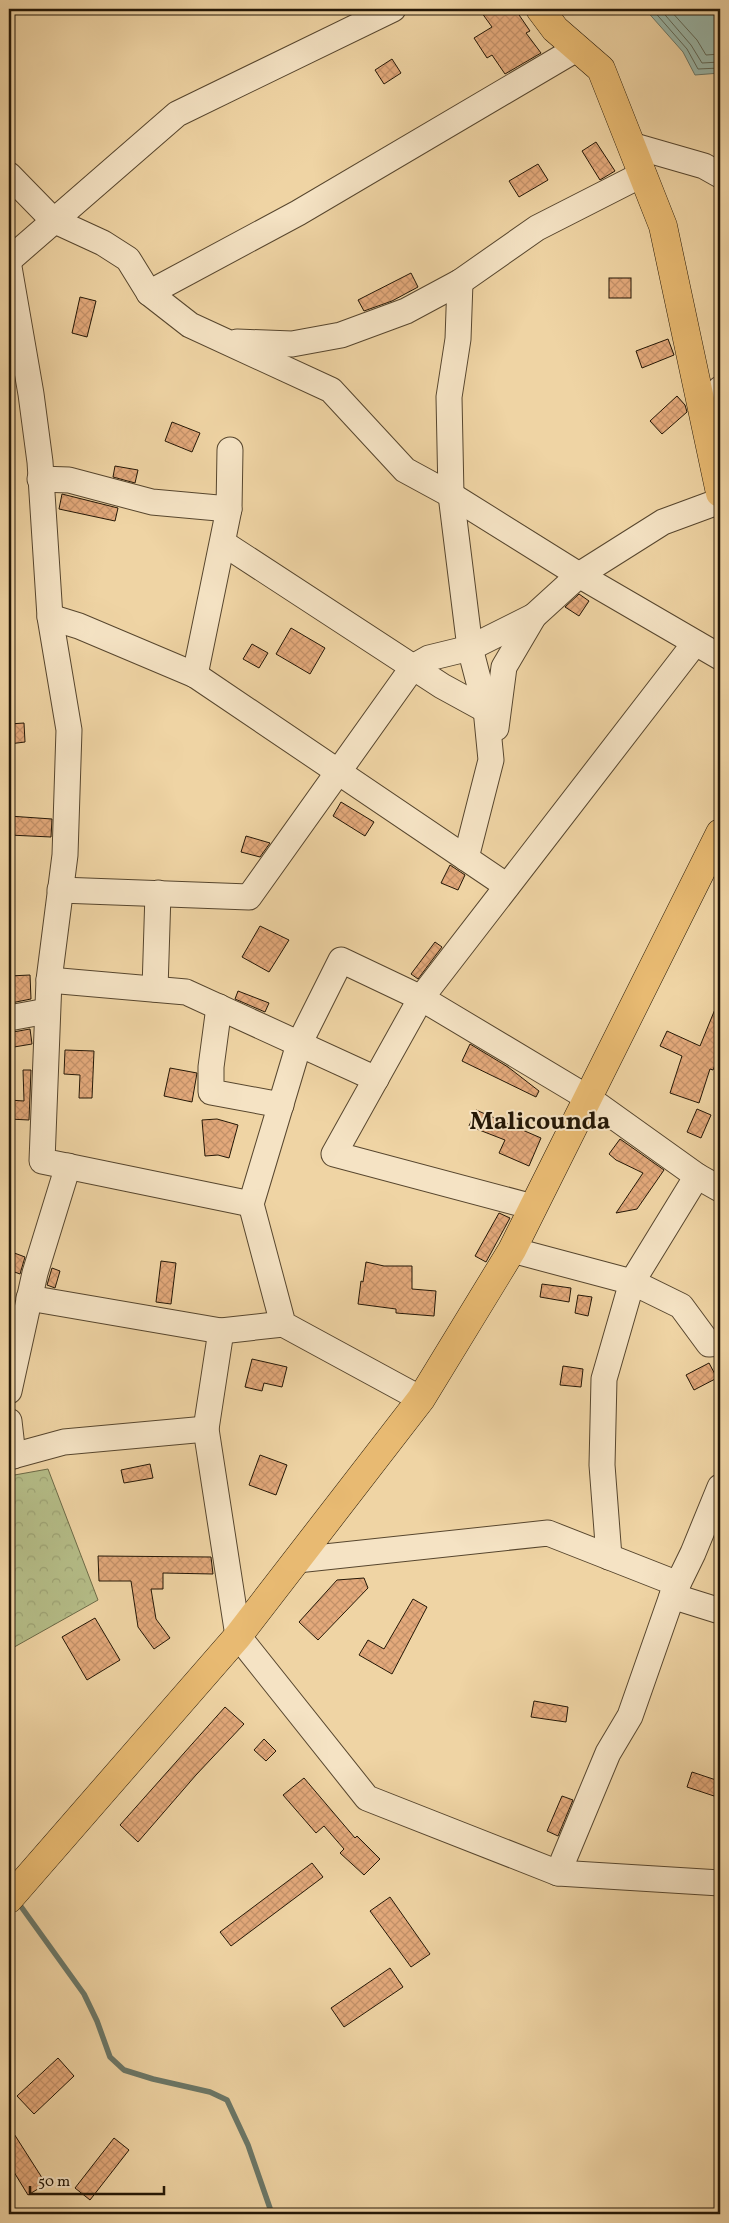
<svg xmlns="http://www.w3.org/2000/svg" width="729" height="2223" font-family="Vollkorn,serif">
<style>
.forest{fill:url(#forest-crowns);stroke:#6c6a47}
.water{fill:#9ab8ab;stroke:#6b7869}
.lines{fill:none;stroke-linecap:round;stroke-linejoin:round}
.shore{stroke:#5f6858;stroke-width:1}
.stream{stroke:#6b7869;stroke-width:5.5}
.building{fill:url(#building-cross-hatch);stroke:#241706}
.minor-casing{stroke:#57462e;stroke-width:27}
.major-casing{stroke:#241706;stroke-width:29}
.minor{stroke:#f5e3c4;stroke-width:25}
.major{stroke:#e8ba72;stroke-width:28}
.labels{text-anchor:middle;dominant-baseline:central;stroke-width:4;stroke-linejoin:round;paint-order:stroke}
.district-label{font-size:25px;font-weight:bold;fill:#241706;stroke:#f5e3c4}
</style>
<defs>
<pattern id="forest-crowns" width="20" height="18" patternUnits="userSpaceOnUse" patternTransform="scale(1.25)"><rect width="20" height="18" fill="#b5bd88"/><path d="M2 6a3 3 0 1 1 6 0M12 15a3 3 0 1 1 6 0" fill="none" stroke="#9ca274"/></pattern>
<pattern id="building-cross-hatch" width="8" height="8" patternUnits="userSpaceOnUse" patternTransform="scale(1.25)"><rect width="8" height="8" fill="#e3a97b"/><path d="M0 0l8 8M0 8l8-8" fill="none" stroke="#c39169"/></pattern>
</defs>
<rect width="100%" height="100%" fill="#efd4a4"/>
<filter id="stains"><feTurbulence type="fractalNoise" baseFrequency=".004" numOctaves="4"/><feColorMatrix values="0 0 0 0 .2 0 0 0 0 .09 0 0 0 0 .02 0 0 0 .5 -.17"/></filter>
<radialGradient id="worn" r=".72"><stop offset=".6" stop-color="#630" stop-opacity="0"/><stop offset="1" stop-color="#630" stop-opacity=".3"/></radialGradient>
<path class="forest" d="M48,1469L98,1600L9,1650V1476Z"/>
<path class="water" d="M645,9H720V73L695,75L683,52Z"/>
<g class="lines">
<g class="shore">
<path d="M652,9L687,49L698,69L720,68"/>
<path d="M660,9L691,45L702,63L720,62"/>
<path d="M669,9L697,40L706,55L720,54"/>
</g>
<path class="stream" d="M17,1901L84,1994L97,2021L110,2057L124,2070L153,2079L210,2092L227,2100L248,2145L272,2214"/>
</g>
<g class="building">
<path d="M479,9H515L530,31L526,33L541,53L505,74L492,55L487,58L474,38L492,27Z"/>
<path d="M392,59L401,73L384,84L375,70Z"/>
<path d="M596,142L615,171L600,180L582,151Z"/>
<path d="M538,164L548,180L519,197L509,181Z"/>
<path d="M411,273L418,287L392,301L364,311L358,300Z"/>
<rect x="609" y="278" width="22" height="20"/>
<path d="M80,297L96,301L87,337L72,333Z"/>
<path d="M668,339L674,355L642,368L636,351Z"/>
<path d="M677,396L685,405L687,412L662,434L650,421Z"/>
<path d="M172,422L200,433L192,452L165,441Z"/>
<path d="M115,466L138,470L135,483L113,477Z"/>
<path d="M62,494L118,508L115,521L59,509Z"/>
<path d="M579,594L589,601L579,616L565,607Z"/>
<path d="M291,628L325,648L310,674L276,654Z"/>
<path d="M252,644L268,653L259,668L243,659Z"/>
<path d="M24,723L25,742L9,744V724Z"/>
<path d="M341,802L374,822L365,836L333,816Z"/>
<path d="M9,816L52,819L51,837L9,835Z"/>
<path d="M246,836L270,843L260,857L241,852Z"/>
<path d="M450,865L465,875L458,890L441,883Z"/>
<path d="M260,926L289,940L269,972L242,957Z"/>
<path d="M435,942L442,947L418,979L411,974Z"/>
<path d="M30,975L31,999L11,1003L9,976Z"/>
<path d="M238,991L269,1003L265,1012L235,999Z"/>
<path d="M720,997V1053L713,1070L710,1069L699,1103L670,1093L682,1056L660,1046L667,1031L700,1046Z"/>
<path d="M30,1029L32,1044L14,1047L13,1032Z"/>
<path d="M470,1044L508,1067L539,1091L536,1097L462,1061Z"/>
<path d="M65,1050L94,1051L92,1098H79L80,1075L64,1074Z"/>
<path d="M170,1068L197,1073L192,1102L164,1096Z"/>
<path d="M23,1070H31L29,1120L9,1119V1100L24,1101Z"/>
<path d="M697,1109L711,1115L701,1138L687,1132Z"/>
<path d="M476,1110L541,1138L529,1166L499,1153L505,1140L469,1126Z"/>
<path d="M217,1119L238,1125L229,1158L218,1155L205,1156L202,1120Z"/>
<path d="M620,1139L664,1170L637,1209L616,1213L643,1173L616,1160L609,1154Z"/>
<path d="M499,1213L510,1218L486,1262L475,1256Z"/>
<path d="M9,1251L25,1257L20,1274L9,1270Z"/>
<path d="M161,1261L176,1263L171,1304L156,1302Z"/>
<path d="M366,1262L384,1266H412V1289L436,1291L434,1316L396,1313V1309L358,1304L361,1281L363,1282Z"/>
<path d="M52,1268L60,1271L55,1288L47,1285Z"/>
<path d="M542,1284L571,1288L569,1302L540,1297Z"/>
<path d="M578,1295L592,1297L588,1316L575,1313Z"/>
<path d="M252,1359L287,1367L282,1387L264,1383L262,1391L245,1387Z"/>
<path d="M709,1363L717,1378L694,1390L686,1375Z"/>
<path d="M563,1366L583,1369L581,1387L560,1385Z"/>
<path d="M260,1455L287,1465L276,1495L249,1485Z"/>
<path d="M150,1464L153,1478L124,1483L121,1470Z"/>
<path d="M98,1556L211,1557L213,1574L163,1573V1589H151L156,1619L170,1638L154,1649L138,1627L131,1581H99Z"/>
<path d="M364,1578L368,1588L318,1640L299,1622L337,1580Z"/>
<path d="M413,1599L427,1607L392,1674L359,1655L368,1640L384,1649Z"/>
<path d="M95,1618L120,1660L87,1680L62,1637Z"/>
<path d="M534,1701L568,1707L566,1722L531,1717Z"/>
<path d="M225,1707L244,1724L196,1775L138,1842L120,1825Z"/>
<path d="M264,1739L276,1751L266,1761L254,1750Z"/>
<path d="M692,1772L719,1781L714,1796L687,1787Z"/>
<path d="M304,1778L355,1838L357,1836L380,1859L364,1875L340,1853L344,1849L324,1826L316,1833L283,1795Z"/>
<path d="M562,1796L573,1800L558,1836L547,1831Z"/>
<path d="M312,1863L323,1877L231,1946L220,1932Z"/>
<path d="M390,1897L430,1954L411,1967L370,1911Z"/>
<path d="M390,1968L403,1987L344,2027L331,2008Z"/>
<path d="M58,2058L74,2076L34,2114L17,2096Z"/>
<path d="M9,2126L46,2184L28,2195L9,2164Z"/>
<path d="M114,2138L129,2150L90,2200L75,2188Z"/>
</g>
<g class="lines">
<defs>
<g id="minor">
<path d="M631,145L704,166L720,175"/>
<path d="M9,175L53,220L103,243L128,259L149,293L190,325L331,390L405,470L451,495L579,575L720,657"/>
<path d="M9,260L177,114L393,9"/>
<path d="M9,267L31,394L40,462L50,617L69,730L65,855L49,980L42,1161L251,1204"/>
<path d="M460,282L458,339L449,397L451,495L470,648L486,709L491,760L466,858"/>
<path d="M149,293L298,213L578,48"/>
<path d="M237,342L292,344L341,335L406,311L460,282L537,228L643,174"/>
<path d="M705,421L720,389"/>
<path d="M40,479L69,480L152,502L229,509"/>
<path d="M223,543L442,686L495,715"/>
<path d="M50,617L79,626L195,675L507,886"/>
<path d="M195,675L229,509L230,450"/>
<path d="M496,728L504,667L534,616L579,575L663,522L720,501"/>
<path d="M60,890L249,897L413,667L429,658L470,648L534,616"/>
<path d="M49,980L186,992L376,1079"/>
<path d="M155,989L158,893"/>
<path d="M219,1007L211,1067V1092L281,1105"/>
<path d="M9,1018L47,1011"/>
<path d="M533,1207L334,1154L421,998L695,643"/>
<path d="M512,1250L632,1282L681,1306L709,1344L720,1343"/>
<path d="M29,1298L221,1331L283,1324"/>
<path d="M221,1331L206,1429L238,1636L367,1798L558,1873L720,1883"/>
<path d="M9,1391L35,1273L68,1166"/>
<path d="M421,1399L283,1324L251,1204L299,1044L341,960L421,998L588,1098L697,1176L720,1189"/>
<path d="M9,1421L13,1456"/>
<path d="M9,1457L64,1442L206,1429"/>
<path d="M609,1557L602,1465L604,1379L632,1282L697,1176"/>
<path d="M297,1560L548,1533L678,1584"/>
<path d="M672,1596L720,1611"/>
<path d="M558,1873L608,1753L630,1716L672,1596L693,1553L720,1487"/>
</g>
<g id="major">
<path d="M540,9L555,29L601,69L663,226L720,493"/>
<path d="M9,1899L238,1636L421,1399L512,1250L720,833"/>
</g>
</defs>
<use href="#minor" class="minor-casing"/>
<use href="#major" class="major-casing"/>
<use href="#minor" class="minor"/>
<use href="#major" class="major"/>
</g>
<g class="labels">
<g class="district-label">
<text x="540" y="1122">Malicounda</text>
</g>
</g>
<rect width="729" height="2223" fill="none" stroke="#efd4a4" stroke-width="30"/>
<rect x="10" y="10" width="709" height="2203" fill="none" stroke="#241706" stroke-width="2.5"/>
<rect x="15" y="15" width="699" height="2193" fill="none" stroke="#241706"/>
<path d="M30 2186v8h134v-8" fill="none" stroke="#241706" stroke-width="2.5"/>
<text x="38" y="2186" font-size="15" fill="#241706" stroke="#f5e3c4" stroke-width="4" paint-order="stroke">50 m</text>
<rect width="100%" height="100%" filter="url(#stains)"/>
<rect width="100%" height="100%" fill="url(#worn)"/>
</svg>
